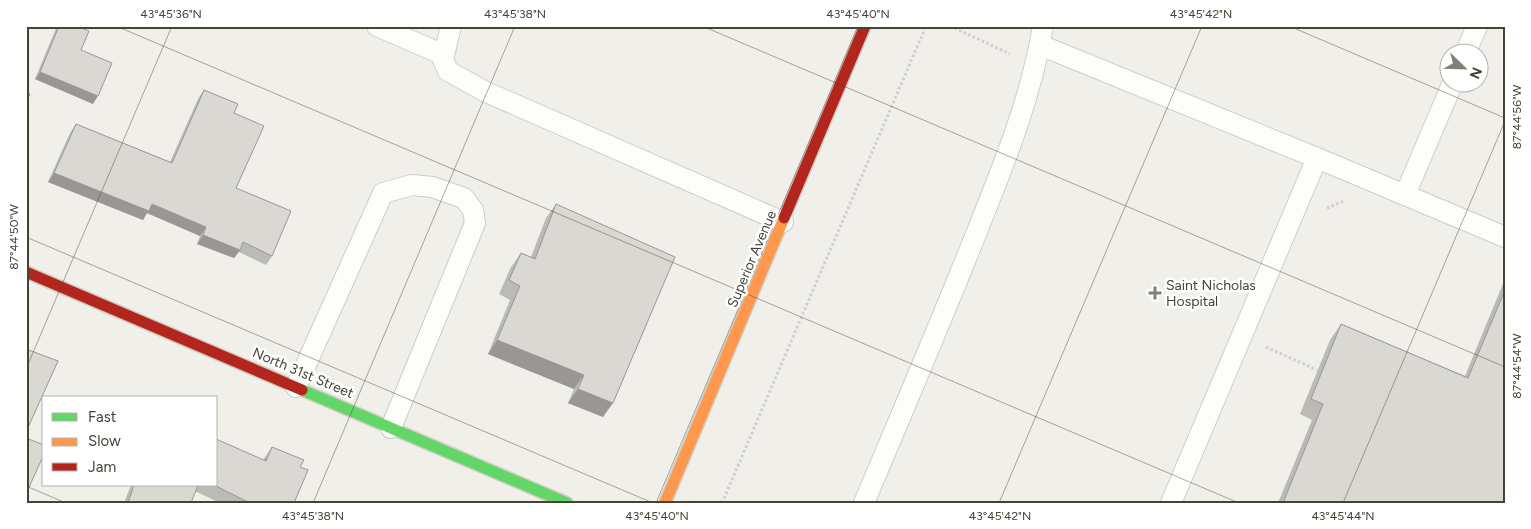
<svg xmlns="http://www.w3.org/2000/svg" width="1531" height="529" font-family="Figtree,sans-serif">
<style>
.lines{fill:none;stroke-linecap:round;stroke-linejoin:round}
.lane-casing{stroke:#cecdc8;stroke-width:22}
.fast-casing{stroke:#d0cdc1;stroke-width:14}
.slow-casing{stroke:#d0cdc1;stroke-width:14}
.jam-casing{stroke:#d0cdc1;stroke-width:14}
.path{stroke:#d1cfcb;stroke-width:3;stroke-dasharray:2.5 2.5;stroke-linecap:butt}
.lane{stroke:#fdfdfc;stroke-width:20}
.fast{stroke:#63d668;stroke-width:11}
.slow{stroke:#ff974d;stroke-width:11}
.jam{stroke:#b3261e;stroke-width:11}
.wall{fill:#bbbab5}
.shaded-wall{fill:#999793}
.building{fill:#dad8d2;stroke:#999793}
.ticks{fill:none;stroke:#464236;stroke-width:1;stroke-opacity:0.45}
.poi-dot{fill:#827f75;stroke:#fff;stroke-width:2}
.labels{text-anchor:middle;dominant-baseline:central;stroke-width:5;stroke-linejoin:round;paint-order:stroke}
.street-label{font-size:14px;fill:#464236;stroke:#fff}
.poi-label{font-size:14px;fill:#464236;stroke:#fff;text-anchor:start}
.neatline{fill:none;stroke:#464236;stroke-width:2}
.ticks-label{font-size:12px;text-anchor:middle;fill:#464236}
</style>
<rect width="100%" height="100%" fill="#f0efea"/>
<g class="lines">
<defs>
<g id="lane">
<path d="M377,26L444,55"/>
<path d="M451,26L443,60L448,71L484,91L783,222"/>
<path d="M1040,45L1317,158L1505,237"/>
<path d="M1466,52L1477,26"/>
<path d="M1405,195L1453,82"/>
<path d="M296,387L383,193L412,185L432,187L464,198L473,210L475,223L391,428"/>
<path d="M864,503C902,413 940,324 976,234C1003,166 1031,99 1043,26"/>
<path d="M1171,503L1317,158"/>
</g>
<path id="fast" d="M302,390L567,503"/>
<path id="slow" d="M665,503L784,218"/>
<g id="jam">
<path d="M784,218L865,26"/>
<path d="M26,272L302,390"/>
</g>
</defs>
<use href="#lane" class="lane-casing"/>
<use href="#fast" class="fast-casing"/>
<use href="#slow" class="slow-casing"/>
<use href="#jam" class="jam-casing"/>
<g class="path">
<path d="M950,26L1010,54"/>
<path d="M1327,208L1344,201"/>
<path d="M1266,347L1317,370"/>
<path d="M722,503L926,26"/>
</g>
<use href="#lane" class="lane"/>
<use href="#fast" class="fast"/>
<use href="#slow" class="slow"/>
<use href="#jam" class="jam"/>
</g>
<g class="wall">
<path d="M57,26H76L93,104L35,79Z"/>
<path d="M204,90L234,113L236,188L272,256L266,265L239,252L234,258L197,244L200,236L147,213L143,220L48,182L70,133L76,124L170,162L198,99Z"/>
<path d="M556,204L603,417L568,403L574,389L488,354L510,300L499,294L511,267L521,253L531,257L546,218Z"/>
<path d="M1505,282V503H1278L1312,420L1300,414L1330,340L1341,324L1465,376L1502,286Z"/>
<path d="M272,447L300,467L294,503H220L195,491L191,503H124L131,485H216L263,460Z"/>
</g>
<g class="shaded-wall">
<path d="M40,72L98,96L93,104L35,79Z"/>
<path d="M54,173L152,204L206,227L200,236L147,213L143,220L48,182Z"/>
<path d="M203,235L240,250L234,258L197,244Z"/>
<path d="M497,340L584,375L574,389L488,354Z"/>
<path d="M578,389L613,403L603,417L568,403Z"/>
</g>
<g class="building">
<path d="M59,26H76L89,31L81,50L112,63L98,96L40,72Z"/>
<path d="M204,90L238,104L234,113L264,126L236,188L291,211L272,256L243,242L240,250L203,235L206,227L152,204L149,211L54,173L76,124L172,163Z"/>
<path d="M26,93L30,94L26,103Z"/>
<path d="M556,204L675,257L613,403L578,389L584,375L497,340L520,286L509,280L521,253L535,259Z"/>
<path d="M1505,290V503H1283L1323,404L1311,399L1341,324L1468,378Z"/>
<path d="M26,349L58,361L26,432Z"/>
<path d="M26,438L44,445V454L26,494Z"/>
<path d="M216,439L266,461L272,447L304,460L300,467L308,470L294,503H250L214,485H216Z"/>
<path d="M134,485H198L191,503H128Z"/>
</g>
<path class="ticks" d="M116,26L1239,503M702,26L1505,367M1289,26L1505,118M26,237L653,503M26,369L172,26M26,486L66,503M313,503L515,26M656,503L858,26M999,503L1202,26M1343,503L1505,121"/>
<path class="poi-dot" d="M1152.5 285.5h5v5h5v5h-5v5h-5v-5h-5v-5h5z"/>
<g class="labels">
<g class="street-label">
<text transform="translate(752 259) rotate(-67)">Superior Avenue</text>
<text transform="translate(303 373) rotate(23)">North 31st Street</text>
</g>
<g class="poi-label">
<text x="1166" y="285">Saint Nicholas<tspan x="1166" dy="16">Hospital</tspan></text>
</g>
</g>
<rect width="1531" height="529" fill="none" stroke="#ffffff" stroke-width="55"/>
<rect x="42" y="396" width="175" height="90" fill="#ffffff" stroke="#b5b3af"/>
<rect x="52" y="413" width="25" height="8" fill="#63d668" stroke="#b5b3af"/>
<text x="88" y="422" font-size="15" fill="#464236">Fast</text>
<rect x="52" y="438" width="25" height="8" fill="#ff974d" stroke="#b5b3af"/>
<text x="88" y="446" font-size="15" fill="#464236">Slow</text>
<rect x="52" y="463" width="25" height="8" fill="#b3261e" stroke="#b5b3af"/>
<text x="88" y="472" font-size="15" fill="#464236">Jam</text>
<g transform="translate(1464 68) rotate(113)"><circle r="24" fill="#ffffff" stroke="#b5b3af"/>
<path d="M0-4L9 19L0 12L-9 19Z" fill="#827f75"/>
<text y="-8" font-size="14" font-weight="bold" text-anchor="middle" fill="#464236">N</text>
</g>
<rect x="28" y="28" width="1476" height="474" class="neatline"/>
<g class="ticks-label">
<text x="171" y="18">43°45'36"N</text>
<text x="515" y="18">43°45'38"N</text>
<text x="858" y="18">43°45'40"N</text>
<text x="1201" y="18">43°45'42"N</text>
<text transform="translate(1517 117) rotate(-90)" y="4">87°44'56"W</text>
<text transform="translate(14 237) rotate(-90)" y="4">87°44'50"W</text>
<text transform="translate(1517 366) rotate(-90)" y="4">87°44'54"W</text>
<text x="313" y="520">43°45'38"N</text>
<text x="657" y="520">43°45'40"N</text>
<text x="1000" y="520">43°45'42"N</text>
<text x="1343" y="520">43°45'44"N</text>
</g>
</svg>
